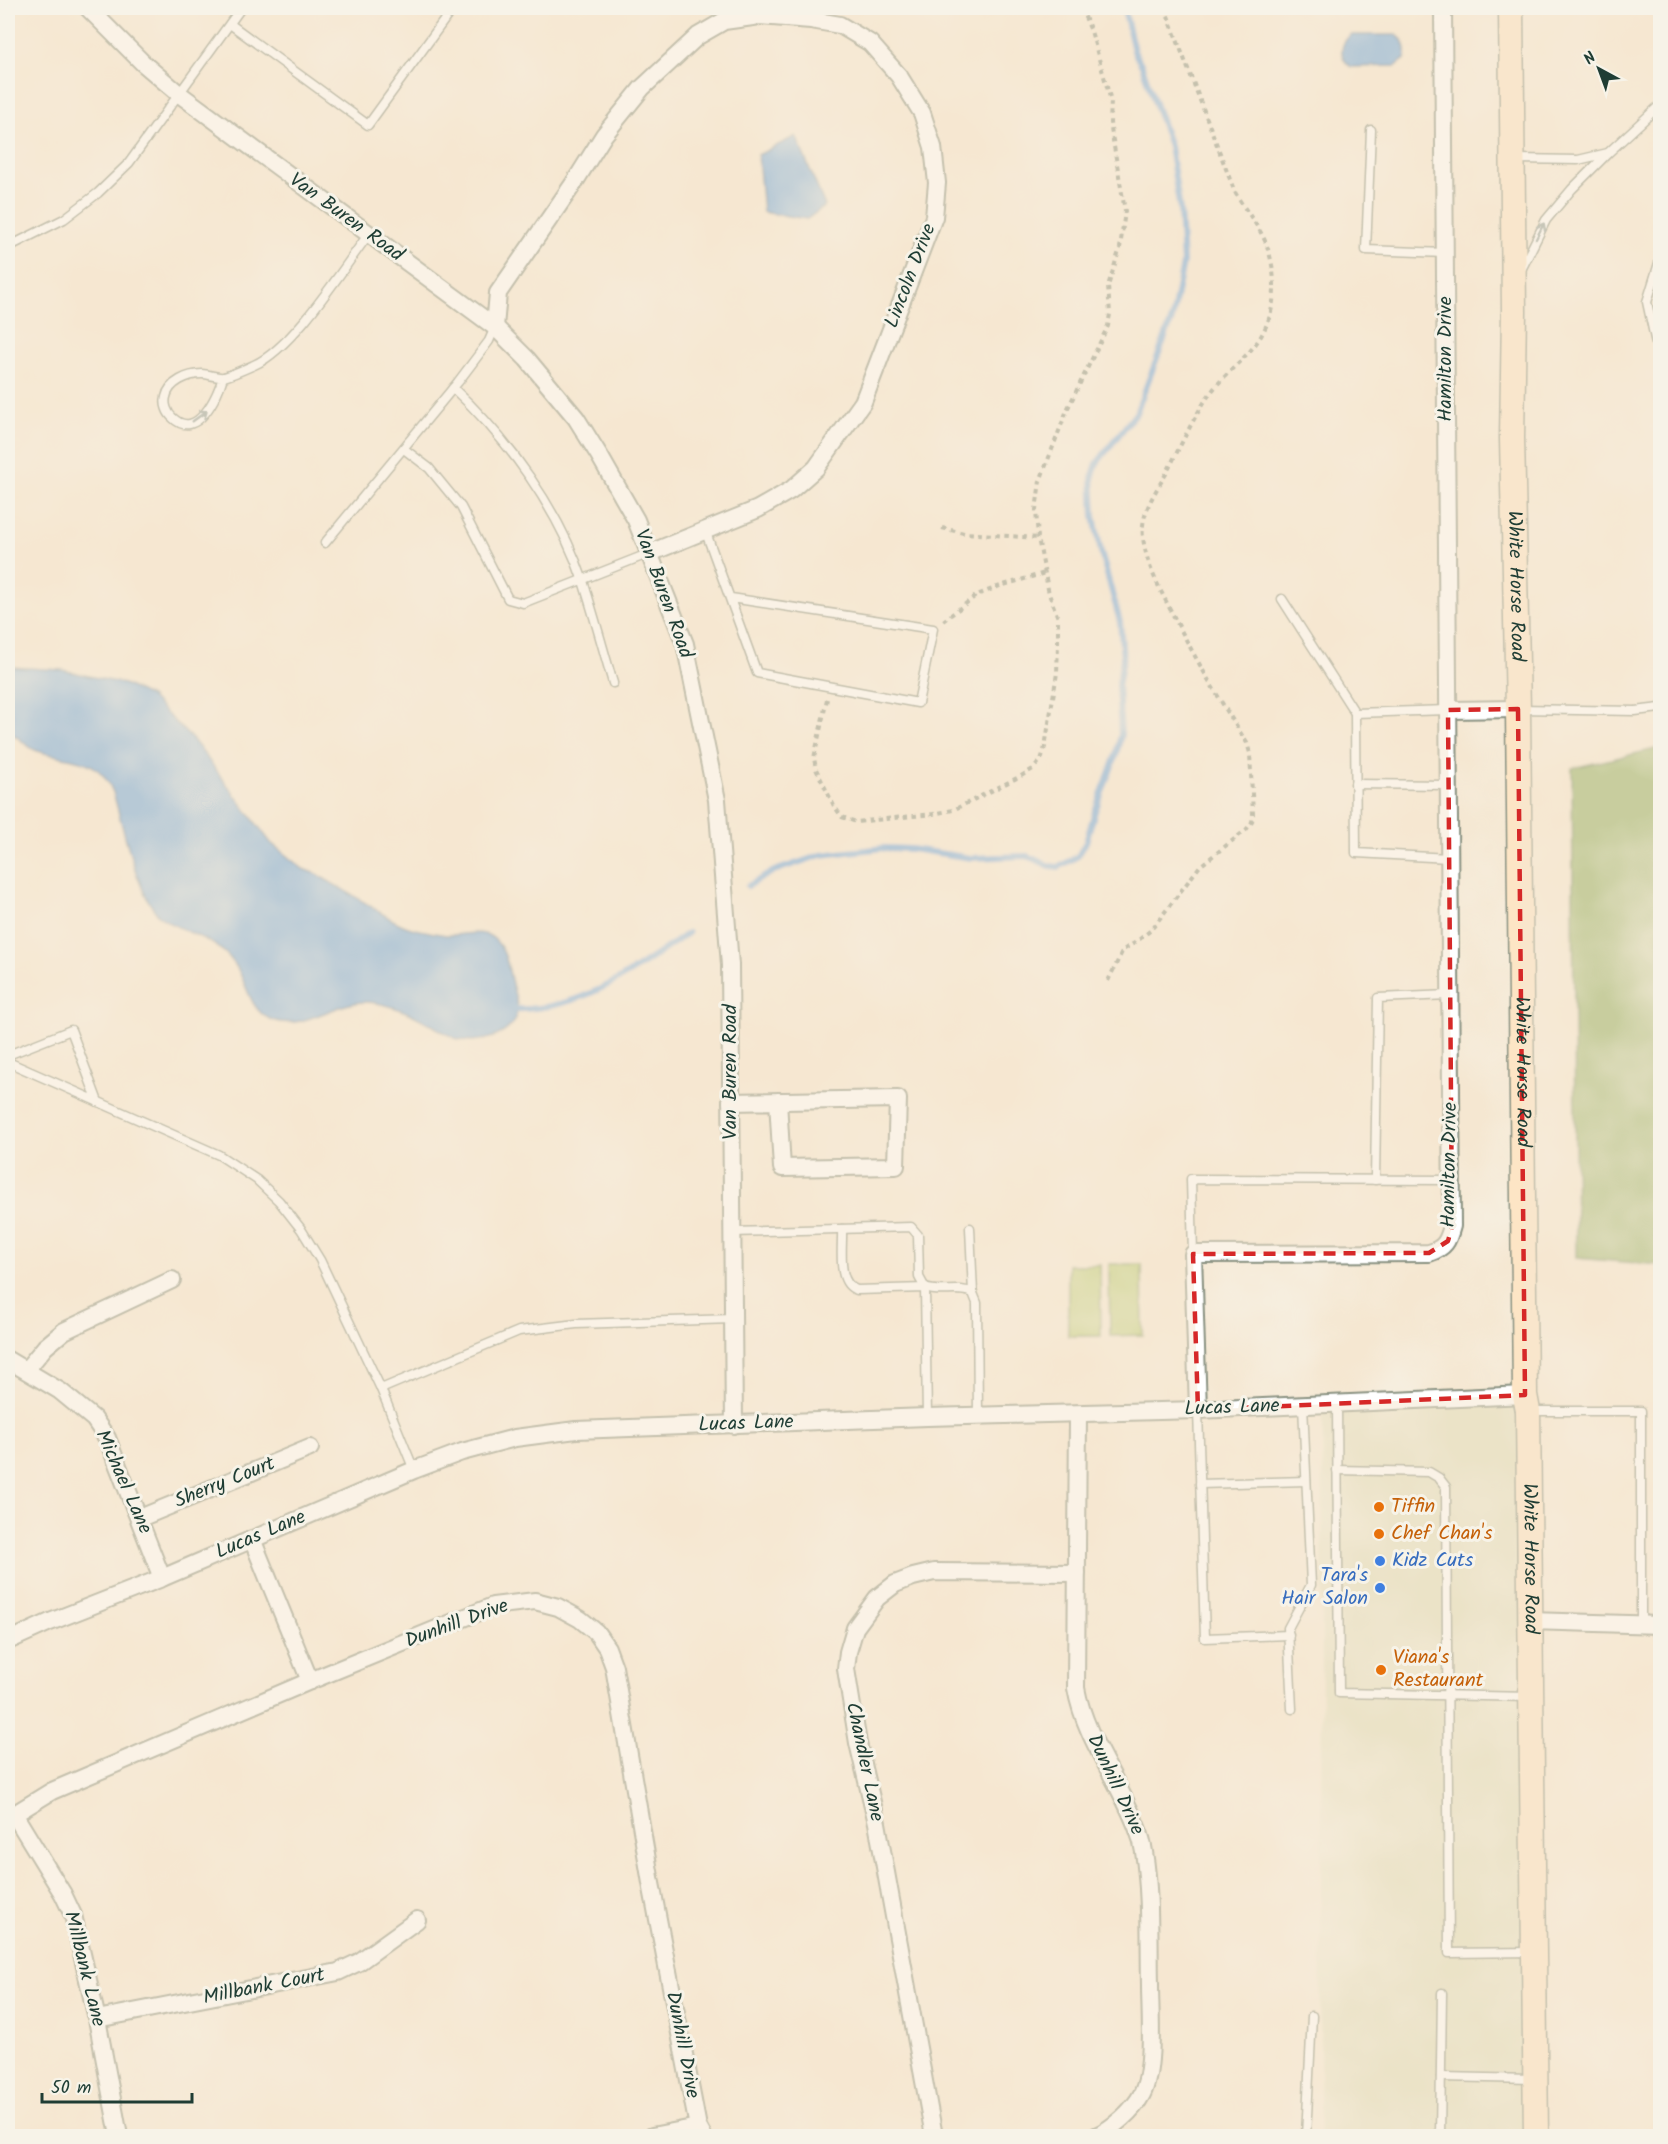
<svg xmlns="http://www.w3.org/2000/svg" width="1668" height="2144" font-family="Kalam,sans-serif">
<style>
.built{fill:#deddbb}
.green{fill:#b6ca6e;stroke:#6a8451;stroke-width:1.5}
.forest{fill:#90ae61;stroke:#58764a;stroke-width:1.5}
.water{fill:#6ca5db;stroke:#467188;stroke-width:1.5}
.lines{fill:none;stroke-linecap:round;stroke-linejoin:round}
.stream{stroke:#6ca5db;stroke-width:6}
.service-casing{stroke:#8a9282;stroke-width:11}
.minor-casing{stroke:#8a9282;stroke-width:20}
.secondary-casing{stroke:#8a9282;stroke-width:27}
.path{stroke:#8a9282;stroke-width:4;stroke-dasharray:4.5 4.5;stroke-linecap:butt}
.service{stroke:#fff;stroke-width:8}
.minor{stroke:#fff;stroke-width:16}
.secondary{stroke:#fde5c5;stroke-width:24}
.oneway{stroke:#8f9e9a}
.marked{fill:none;stroke:#d62828;stroke-width:4.5;stroke-dasharray:12 8;stroke-linejoin:round}
.food-dot{fill:#e8710a;stroke:#f7f3e8;stroke-width:2}
.shop-dot{fill:#3f7fe0;stroke:#f7f3e8;stroke-width:2}
.labels{text-anchor:middle;dominant-baseline:central;stroke-width:6;stroke-linejoin:round;paint-order:stroke}
.street-label{font-size:20px;fill:#1f3d34;stroke:#f7f3e8}
.food-label{font-size:20px;fill:#c56008;stroke:#f7f3e8;text-anchor:start}
.shop-label{font-size:20px;fill:#366cbe;stroke:#f7f3e8;text-anchor:start}
</style>
<rect width="100%" height="100%" fill="#f7f3e8"/>
<filter id="ink" filterUnits="userSpaceOnUse"><feTurbulence type="fractalNoise" baseFrequency=".0167" numOctaves="2"/><feDisplacementMap in="SourceGraphic" scale="12" xChannelSelector="R" yChannelSelector="G"/><feConvolveMatrix kernelMatrix="1 2 1 2 8 2 1 2 1" color-interpolation-filters="sRGB"/></filter>
<filter id="wash" filterUnits="userSpaceOnUse"><feTurbulence type="fractalNoise" baseFrequency=".008" numOctaves="4" result="noise"/><feDisplacementMap in="SourceGraphic" scale="24" xChannelSelector="R" yChannelSelector="G"/><feGaussianBlur stdDeviation="1.35" result="paint"/><feColorMatrix in="noise" values="0 0 0 0 0 0 0 0 0 0 0 0 0 0 0 0 0 1.4 0 .05"/><feComposite in="paint" operator="in"/></filter>
<g filter="url(#wash)">
<rect width="100%" height="100%" fill="#f5e7d1"/>
<path class="built" d="M1525,1395L1536,2136H1320L1323,1404Z"/>
<g class="green">
<path d="M1109,1264H1142L1143,1335L1110,1336Z"/>
<path d="M1068,1265H1100L1101,1336H1068Z"/>
</g>
<path class="forest" d="M1660,748V1265L1576,1258L1572,768Z"/>
<g class="water">
<path d="M1351,35H1396C1405,40 1408,49 1405,59L1396,66L1351,67C1339,58 1339,44 1351,35Z"/>
<path d="M796,136L825,206L807,219L763,212L758,155Z"/>
<path d="M8,667L62,670L124,684L150,697L194,741L271,843L303,869L316,874C333,884 350,893 367,904C382,913 397,925 415,929C424,931 436,934 446,935C461,936 482,928 494,939C507,951 508,968 512,984C514,992 518,1003 517,1011C514,1037 479,1044 458,1039C448,1036 439,1029 430,1024C411,1013 390,1003 366,1002C334,1001 302,1033 270,1019C248,1009 247,980 234,963C217,938 185,934 162,918C138,900 122,822 113,792C97,753 68,762 35,750C25,746 19,735 8,733Z"/>
</g>
<g class="lines">
<g class="stream">
<path d="M748,886L774,871L821,855L884,848L911,849L971,858L1027,856L1050,866L1059,867L1078,856L1086,842L1095,811L1116,755L1121,734L1118,686L1123,659L1120,622L1101,552L1094,516L1092,478L1097,463L1136,413L1172,319L1183,263L1180,210L1170,146L1142,66L1134,51L1124,8"/>
<path d="M511,1009C581,1012 633,971 688,933"/>
</g>
</g>
</g>
<g filter="url(#ink)">
<g class="lines">
<defs>
<g id="service">
<path d="M230,24L368,125L453,8"/>
<path d="M1371,130L1366,250L1445,253"/>
<path d="M1516,159L1578,160L1608,153L1660,105"/>
<path d="M8,247L64,219L98,193L129,163L241,8"/>
<path d="M1660,260L1647,302L1660,362"/>
<path d="M1521,270L1546,220L1572,189L1607,154"/>
<path d="M223,377C218,395 197,441 173,418C167,413 164,404 166,397C169,382 188,374 202,374C209,374 217,378 224,377C234,374 245,369 254,365C293,348 342,270 368,235"/>
<path d="M453,388C508,439 559,510 583,581C594,615 603,649 613,683"/>
<path d="M404,449L429,468L461,507L508,599L523,603L650,553"/>
<path d="M705,530L757,673L918,703L933,629L731,598"/>
<path d="M325,543L458,382L489,341L495,327"/>
<path d="M1282,599L1355,713L1356,853L1449,858"/>
<path d="M1520,709L1635,711L1660,708"/>
<path d="M1355,713L1448,710"/>
<path d="M1355,784L1448,785"/>
<path d="M8,1055L71,1030L98,1102"/>
<path d="M8,1062L219,1155L257,1180L279,1201L301,1229L320,1260L381,1389L414,1470"/>
<path d="M1375,1180L1378,998L1450,995"/>
<path d="M970,1228L973,1293"/>
<path d="M842,1229C843,1248 836,1284 857,1290L925,1288L927,1417"/>
<path d="M732,1232L911,1227L918,1235L919,1277L925,1288C941,1294 958,1286 973,1293L977,1303L978,1416"/>
<path d="M1193,1254L1191,1179L1452,1180"/>
<path d="M381,1389L519,1331L576,1324L733,1319"/>
<path d="M1337,1404L1339,1693L1530,1697"/>
<path d="M1198,1410L1205,1638L1289,1635"/>
<path d="M1531,1411H1641V1625"/>
<path d="M1337,1470L1429,1472L1439,1478L1446,1487L1449,1953L1533,1952"/>
<path d="M1200,1484L1306,1481"/>
<path d="M1292,1709L1288,1628L1311,1585L1303,1405"/>
<path d="M1441,2077L1532,2079"/>
<path d="M1306,2136L1312,2016"/>
<path d="M1440,2136L1442,1993"/>
</g>
<g id="minor">
<path d="M88,8L144,64L178,93L495,327L527,359L576,418L599,455L636,520L685,644L717,800L730,965L734,1425"/>
<path d="M495,327L498,293L574,183L604,135L642,88L698,36L724,21L760,16L811,20L840,25L870,43L899,76L922,113L933,147L937,183L934,217L863,402L816,468L791,490L758,509L650,553"/>
<path d="M1448,710L1518,709"/>
<path d="M731,1102L898,1099L896,1166L782,1168L778,1101"/>
<path d="M8,1360L60,1391L94,1419L107,1438L162,1578"/>
<path d="M26,1370L45,1347L64,1331L172,1280"/>
<path d="M1198,1410L1193,1254L1429,1253C1445,1248 1448,1241 1452,1226L1443,8"/>
<path d="M1078,1414L1076,1688C1085,1739 1120,1781 1138,1830C1141,1837 1143,1845 1144,1852C1151,1895 1149,1941 1150,1985C1150,2013 1155,2068 1142,2094C1133,2111 1113,2128 1096,2136"/>
<path d="M140,1518L310,1448"/>
<path d="M252,1539L310,1681"/>
<path d="M1530,1621L1660,1625"/>
<path d="M8,1641L50,1622L162,1578L414,1470L462,1452L515,1438L576,1430L927,1417L1198,1410L1525,1395"/>
<path d="M14,1814L63,1894L73,1915L97,2019L119,2136"/>
<path d="M8,1818L52,1791L310,1681L493,1606L535,1601L558,1607L580,1619L596,1632L607,1648L614,1667L651,1883L698,2127L703,2136"/>
<path d="M97,2019L338,1972L359,1962L417,1920"/>
<path d="M652,2136L698,2127"/>
<path d="M934,2136L877,1823L858,1743L846,1669L848,1652L855,1628L877,1598L895,1584L913,1577L934,1572L1077,1573"/>
</g>
<g id="secondary">
<path id="s1" d="M1511,8L1514,312L1512,438L1518,709L1525,1395L1528,1411L1536,2136"/>
</g>
</defs>
<use href="#service" class="service-casing"/>
<use href="#minor" class="minor-casing"/>
<use href="#secondary" class="secondary-casing"/>
<g class="path">
<path d="M942,528L964,533L1038,538"/>
<path d="M943,621L977,595L1000,586L1045,573"/>
<path d="M827,699L814,758L816,769L834,806L842,817L856,822L933,814L953,810L1021,776L1033,769L1041,760L1045,747L1057,673L1058,644V618L1049,594L1038,538L1036,510L1040,481L1067,410L1108,326L1110,314L1108,286L1120,248L1125,211L1110,123L1111,101L1091,31L1081,8"/>
<path d="M1108,981L1123,950L1136,942L1151,930L1200,866L1246,830L1252,822L1253,814L1250,753L1247,743C1220,701 1195,658 1172,613C1160,589 1146,565 1143,537C1140,515 1155,492 1166,474C1179,449 1191,422 1207,398C1219,380 1236,366 1250,351C1276,322 1279,284 1268,249C1261,226 1244,211 1234,190L1165,8"/>
</g>
<use href="#service" class="service"/>
<use href="#minor" class="minor"/>
<use href="#secondary" class="secondary"/>
</g>
<defs><path id="oneway-shaft" d="M-6 0H5M1.5-3L5.5 0L1.5 3" fill="none" stroke-width="1.6" stroke-linecap="round" stroke-linejoin="round" transform="scale(1.5)"/></defs>
<g class="oneway">
<use href="#oneway-shaft" transform="translate(1540 231) rotate(-63)"/>
<use href="#oneway-shaft" transform="translate(200 416) rotate(-36)"/>
</g>
</g>
<path d="M0 0H1668V2144H0ZM1518,709L1525,1395L1198,1410L1193,1254L1429,1253L1448,1241L1452,1226L1448,710Z" fill="#f5e7d1" fill-opacity=".55" fill-rule="evenodd"/>
<path class="marked" d="M1518,709L1525,1395L1198,1410L1193,1254L1429,1253L1448,1241L1452,1226L1448,710Z"/>
<g class="food-dot">
<circle cx="1379" cy="1507" r="6"/>
<circle cx="1379" cy="1534" r="6"/>
<circle cx="1381" cy="1670" r="6"/>
</g>
<g class="shop-dot">
<circle cx="1380" cy="1561" r="6"/>
<circle cx="1380" cy="1588" r="6"/>
</g>
<g class="labels">
<g class="street-label">
<text transform="translate(346 218) rotate(36)">Van Buren Road</text>
<text transform="translate(911 276) rotate(-69)">Lincoln Drive</text>
<text transform="translate(1446 359) rotate(-90)">Hamilton Drive</text>
<text stroke="none"><textPath href="#s1" startOffset="578">White Horse Road</textPath></text>
<text transform="translate(663 594) rotate(70)">Van Buren Road</text>
<text transform="translate(731 1072) rotate(-90)">Van Buren Road</text>
<text stroke="none"><textPath href="#s1" startOffset="1064">White Horse Road</textPath></text>
<text transform="translate(1450 1165) rotate(-89)">Hamilton Drive</text>
<text transform="translate(1232 1408) rotate(-2)">Lucas Lane</text>
<text transform="translate(746 1424) rotate(-2)">Lucas Lane</text>
<text transform="translate(123 1482) rotate(66)">Michael Lane</text>
<text transform="translate(225 1483) rotate(-22)">Sherry Court</text>
<text transform="translate(261 1535) rotate(-23)">Lucas Lane</text>
<text stroke="none"><textPath href="#s1" startOffset="1551">White Horse Road</textPath></text>
<text transform="translate(457 1624) rotate(-20)">Dunhill Drive</text>
<text transform="translate(864 1762) rotate(78)">Chandler Lane</text>
<text transform="translate(1115 1785) rotate(65)">Dunhill Drive</text>
<text transform="translate(84 1969) rotate(76)">Millbank Lane</text>
<text transform="translate(264 1987) rotate(-11)">Millbank Court</text>
<text transform="translate(682 2045) rotate(79)">Dunhill Drive</text>
</g>
<g class="food-label">
<text x="1391" y="1507">Tiffin</text>
<text x="1391" y="1534">Chef Chan's</text>
<text x="1393" y="1658">Viana's<tspan x="1393" dy="23">Restaurant</tspan></text>
</g>
<g class="shop-label">
<text x="1392" y="1561">Kidz Cuts</text>
<text x="1368" y="1576" text-anchor="end">Tara's<tspan x="1368" dy="23">Hair Salon</tspan></text>
</g>
</g>
<rect width="1668" height="2144" fill="none" stroke="#f7f3e8" stroke-width="30"/>
<g transform="translate(1599 69) rotate(319)" stroke="#f7f3e8" stroke-width="4.5" paint-order="stroke">
<path d="M0-4.5L10 22L0 15L-10 22Z" fill="#1f3d34"/>
<text y="-9" font-size="16" font-weight="bold" text-anchor="middle" fill="#1f3d34">N</text>
</g>
<path d="M42 2093v9h150v-9" fill="none" stroke="#1f3d34" stroke-width="3"/>
<text x="51" y="2093" font-size="18" fill="#1f3d34" stroke="#f7f3e8" stroke-width="4.5" paint-order="stroke">50 m</text>
</svg>
